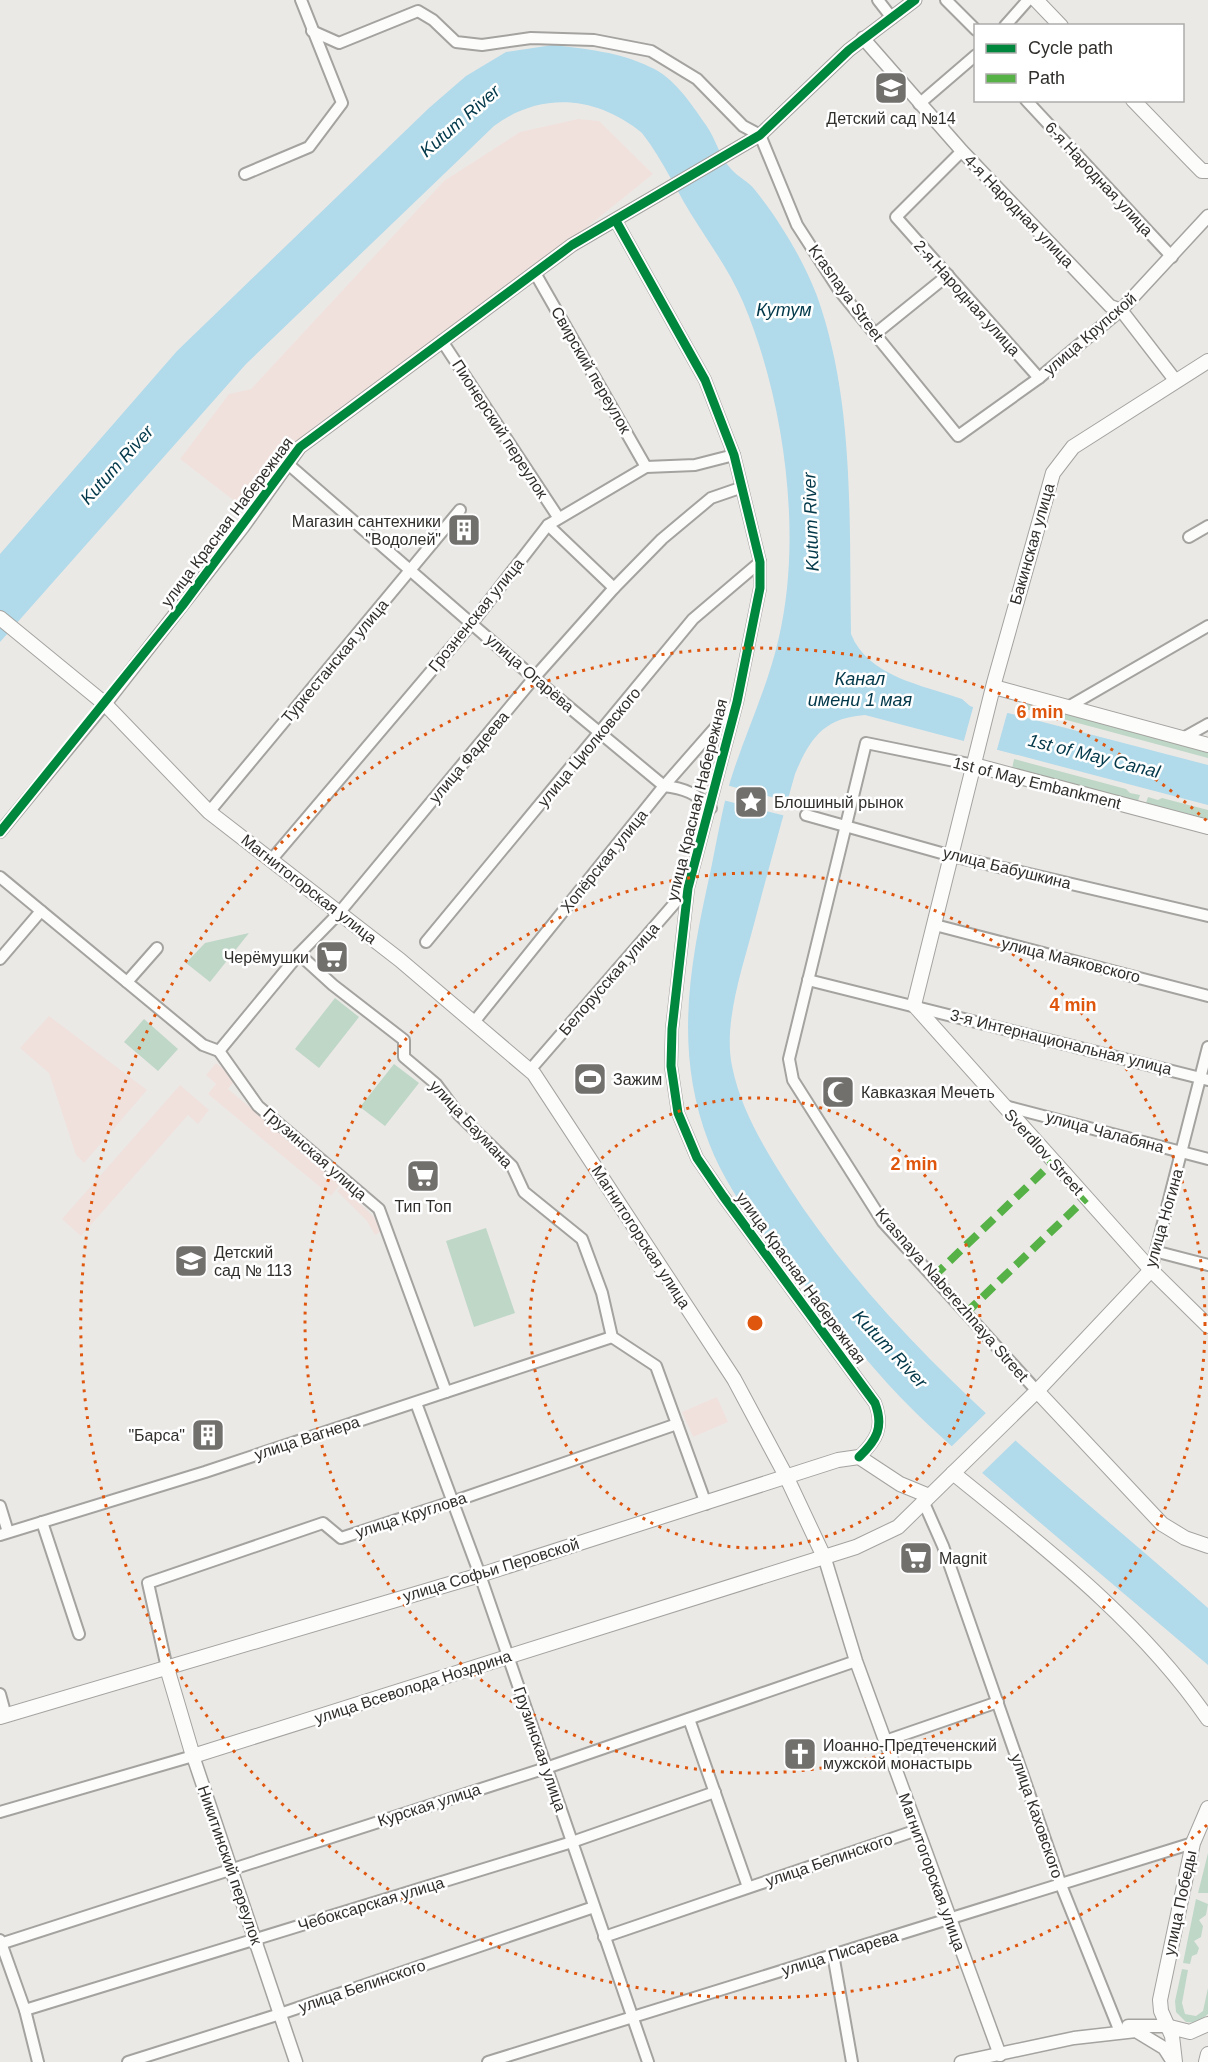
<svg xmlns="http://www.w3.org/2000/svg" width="1208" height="2062" font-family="Helvetica,sans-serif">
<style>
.industrial{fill:#f0e1dd}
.green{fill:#bfd7c7}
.water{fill:#b1daea}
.pier{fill:#ebe9e6}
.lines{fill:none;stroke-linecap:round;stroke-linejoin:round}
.minor-casing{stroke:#a4a3a0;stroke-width:14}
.tertiary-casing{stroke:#a4a3a0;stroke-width:15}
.secondary-casing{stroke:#a4a3a0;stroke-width:16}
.minor{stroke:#fcfcfb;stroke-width:10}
.tertiary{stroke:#fcfcfb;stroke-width:12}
.secondary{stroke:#fcfcfb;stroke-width:14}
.quiet{stroke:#56b246;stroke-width:8;stroke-dasharray:15 8;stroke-linecap:butt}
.cycleway-casing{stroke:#fff;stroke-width:13}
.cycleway{stroke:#00873e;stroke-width:9}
.ring{fill:none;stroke:#df570e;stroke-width:3;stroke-dasharray:3 6}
.labels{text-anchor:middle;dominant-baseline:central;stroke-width:5;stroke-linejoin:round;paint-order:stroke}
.poi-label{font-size:16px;fill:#312f2c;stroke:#fff;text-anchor:start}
.street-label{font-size:16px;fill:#312f2c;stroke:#fff}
.water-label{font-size:18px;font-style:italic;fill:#023849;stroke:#fff}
.centre{fill:#df570e;stroke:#fff;stroke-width:3}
.ring-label{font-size:18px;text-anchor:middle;font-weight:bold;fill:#df570e;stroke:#fff;stroke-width:5;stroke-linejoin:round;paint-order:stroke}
</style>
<rect width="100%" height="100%" fill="#ebe9e6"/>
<g class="industrial">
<path d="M578,119L599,121L653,174L551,256L311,429L282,456L241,506L180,459L229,394L251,389L444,181L520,132Z"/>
<path d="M49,1016L147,1090L84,1163L76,1155L49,1073L20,1048Z"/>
<path d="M216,1063L236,1079L228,1089L341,1183L331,1196L208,1094L216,1084L206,1075Z"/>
<path d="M180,1085L209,1110L198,1124L188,1115L81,1236L62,1219Z"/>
<path d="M342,1186L373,1216L382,1231L375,1235L367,1221L337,1191Z"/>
<path d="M717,1397L728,1422L693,1437L682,1412Z"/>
</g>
<g class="green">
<path d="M1024,704H1033L1208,749V758L1022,708Z"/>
<path d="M1014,759L1126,789L1130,793L1140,795L1138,801L1012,769Z"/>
<path d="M1148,797L1158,800L1162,798L1208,810V820L1146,803Z"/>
<path d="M249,933L210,982L186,963L205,943Z"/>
<path d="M335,998L359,1017L319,1068L295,1049Z"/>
<path d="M144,1019L178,1049L158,1071L124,1042Z"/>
<path d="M394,1064L419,1083L385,1126L360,1107Z"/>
<path d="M486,1228L515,1313L474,1327L446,1241Z"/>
<path d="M1208,1853V1893H1198Z"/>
<path d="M1196,1899L1208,1904L1206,1915L1199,1920L1203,1926L1201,1937L1194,1941L1199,1948L1197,1954L1192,1956L1190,1964L1183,1963Z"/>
<path d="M1182,1969L1188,1970L1182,2003L1185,2014L1196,2016L1203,2011L1208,1988V2014L1197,2023L1186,2022L1176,2012L1175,2001Z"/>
</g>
<path class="water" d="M553,45C586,49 620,52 650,67C674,77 692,105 706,125C716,139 719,156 731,169C738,177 748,181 755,190C779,220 803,259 817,296C855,402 849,522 851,634C868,677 923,685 962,699L970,706L998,716L1008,713L1208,765V805L865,715C824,718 810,738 795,774C781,824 767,874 754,924C743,967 723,1022 732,1066C741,1111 765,1149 789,1187C896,1353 1062,1479 1208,1608V1665C1149,1615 1089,1564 1030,1514C992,1481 952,1448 916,1413C877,1375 844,1332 810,1291C772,1246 730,1198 709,1143C673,1049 690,964 711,869C717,840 722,810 730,782C745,733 768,687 779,637C803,535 784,398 743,302C731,274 714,250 698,225C678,195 664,161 642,133C597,96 541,91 494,126L246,364L0,642V554L177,351L429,108L466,76L506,52Z"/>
<g class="pier">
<path d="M974,704L998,713L1008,710L996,753L963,744Z"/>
<path d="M726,785L790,802L786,816L723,800Z"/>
<path d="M989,1410L1019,1437L980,1475L950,1448Z"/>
</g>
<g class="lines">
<defs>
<g id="minor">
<path d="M878,0L892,18"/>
<path d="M946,0L976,30"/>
<path d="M1005,26L1028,0"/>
<path d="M312,31L339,43L418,11L433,20L456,42L482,45L531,38L594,40L651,51L697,79L743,126L760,135L797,225L839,290L958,436L1039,378L1121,310"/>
<path d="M1026,100L1172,257"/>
<path d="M919,104L976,55"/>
<path d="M962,151L896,217L1039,378"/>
<path d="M245,174L309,147L342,103L301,0"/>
<path d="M616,221L705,380L734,455L760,562V588L737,702L688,888L672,1029L671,1066L678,1113L697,1158L723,1196L875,1403C884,1427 877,1440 859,1457"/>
<path d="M535,273L646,467"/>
<path d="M875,334L948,275"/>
<path d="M442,341L558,517"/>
<path d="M288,464L534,678L664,786"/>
<path d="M548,525L614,588"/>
<path d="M1189,537L1208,526"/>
<path d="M1068,707L1208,626"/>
<path d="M1183,738L1208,724"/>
<path d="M974,765L866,743L789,1059L793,1080L883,1222L1037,1391"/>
<path d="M664,786C684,788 697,794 711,808"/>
<path d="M209,812L460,510"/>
<path d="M806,815L952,856L1208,916"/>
<path d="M0,832L105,704"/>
<path d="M272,859L472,623L548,525L646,467L695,465L734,455"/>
<path d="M0,877L203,1045L219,1051L258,1106L379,1209L446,1392"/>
<path d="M935,925L1208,996"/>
<path d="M426,942L693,619L760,562"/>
<path d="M299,954L333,985L404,1040V1057L436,1084L459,1115L512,1166L524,1192L582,1239L602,1293L612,1337L656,1366L706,1504"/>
<path d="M0,959L41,911"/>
<path d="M808,980L1208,1080"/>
<path d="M127,982L157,948"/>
<path d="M474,1022L664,786L735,705"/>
<path d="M219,1051L299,954L339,913L534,678L614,588L662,539L711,498L740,488"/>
<path d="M530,1070L687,889"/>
<path d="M1005,1106L1208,1159"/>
<path d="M1158,1252L1208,1265"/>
<path d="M1151,1270L1208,1047"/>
<path d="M416,1403L480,1575L648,2062"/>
<path d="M924,1503L943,1546L1061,1885L1118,2027"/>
<path d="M0,1506L8,1532"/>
<path d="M42,1522L79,1634"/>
<path d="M0,1535L205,1472L612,1337"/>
<path d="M167,1668L148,1583L323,1523L341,1538L452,1502L677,1424"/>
<path d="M0,1694L6,1716"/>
<path d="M689,1719L748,1887"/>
<path d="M885,1741L998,1702"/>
<path d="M0,1812L193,1756"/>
<path d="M604,1937L917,1830"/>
<path d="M0,1940L25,2010L38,2062"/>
<path d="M0,1944L546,1768L856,1661"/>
<path d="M833,1954L852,2062"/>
<path d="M25,2010L572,1842L715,1792"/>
<path d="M128,2062L280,2014L594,1907"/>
<path d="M488,2062L1193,1843"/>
</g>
<g id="tertiary">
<path d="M863,38L962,151L1110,306L1121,310L1175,380"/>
<path d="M1121,310L1208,216"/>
<path d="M105,704L243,527L300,447L572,245L760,135L849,50L915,0"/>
<path d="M825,1559L856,1661L1000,2055"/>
<path d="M193,1756L296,2062"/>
<path d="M1128,2026H1166"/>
<path d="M961,2062L1074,2038L1136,2031L1164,2048L1173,2062"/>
</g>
<g id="secondary">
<path d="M1036,0L1061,26"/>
<path d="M1133,100L1192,161L1202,171H1208"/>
<path d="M1208,361L1073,447L1053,473L994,683L914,1005L1151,1270L1208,1326"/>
<path d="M0,618L105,704L209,812L400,960L534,1074L734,1379L786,1476L825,1559"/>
<path d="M994,687L1208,745"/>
<path d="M974,765L1208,827"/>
<path d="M1037,1391L1162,1524L1185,1538L1208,1546"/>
<path d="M953,1473C1044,1547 1141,1621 1208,1719"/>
<path d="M167,1668L193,1756L856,1547L898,1527L1037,1391L1151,1270"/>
<path d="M0,1717L480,1575L838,1460L859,1457L900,1484L929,1496"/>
<path d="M1166,2026L1190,2032L1208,2024"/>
<path d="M1175,2062L1172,2036L1161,2011L1160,2000L1193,1843L1208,1808"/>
<path d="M1206,2062L1208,2054"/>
</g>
</defs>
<use href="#minor" class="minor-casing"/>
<use href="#tertiary" class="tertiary-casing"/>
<use href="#secondary" class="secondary-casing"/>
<use href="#minor" class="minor"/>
<use href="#tertiary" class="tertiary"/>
<use href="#secondary" class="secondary"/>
<g class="quiet">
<path d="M933,1277L1053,1162"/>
<path d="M966,1313L1086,1198"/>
</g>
<defs>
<g id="cycleway">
<path d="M616,221L705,380L734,455L760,562V588L737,702L688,888L672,1029L671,1066L678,1113L697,1158L723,1196L875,1403C884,1427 877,1440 859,1457"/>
<path d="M0,832L182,606L300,447L572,245L760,135L849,50L915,0"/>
</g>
</defs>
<use href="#cycleway" class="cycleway-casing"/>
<use href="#cycleway" class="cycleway"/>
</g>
<g class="ring">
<circle cx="755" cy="1323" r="225"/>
<circle cx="755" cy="1323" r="450"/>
<path d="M1207 1825A675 675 0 1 1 1207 821"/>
</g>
<defs>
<symbol id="school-square" viewBox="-11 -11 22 22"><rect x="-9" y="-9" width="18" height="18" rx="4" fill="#72706d" stroke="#fff"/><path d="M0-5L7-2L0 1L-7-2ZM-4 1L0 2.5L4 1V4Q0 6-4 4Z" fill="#fff"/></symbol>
<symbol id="building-square" viewBox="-11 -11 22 22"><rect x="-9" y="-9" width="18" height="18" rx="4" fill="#72706d" stroke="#fff"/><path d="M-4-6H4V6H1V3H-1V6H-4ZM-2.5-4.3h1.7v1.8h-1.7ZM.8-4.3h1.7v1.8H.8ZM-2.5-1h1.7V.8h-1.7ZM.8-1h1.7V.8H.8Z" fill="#fff"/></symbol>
<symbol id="sight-square" viewBox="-11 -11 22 22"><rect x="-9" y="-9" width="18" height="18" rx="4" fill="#72706d" stroke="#fff"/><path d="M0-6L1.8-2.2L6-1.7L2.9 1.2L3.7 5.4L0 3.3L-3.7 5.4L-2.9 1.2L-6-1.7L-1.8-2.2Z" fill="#fff"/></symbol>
<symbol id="supermarket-square" viewBox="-11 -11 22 22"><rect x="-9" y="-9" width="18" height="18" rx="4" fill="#72706d" stroke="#fff"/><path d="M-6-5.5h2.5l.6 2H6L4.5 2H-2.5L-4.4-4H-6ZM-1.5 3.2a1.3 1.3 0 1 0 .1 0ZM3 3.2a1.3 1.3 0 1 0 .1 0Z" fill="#fff"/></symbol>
<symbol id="stadium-square" viewBox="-11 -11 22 22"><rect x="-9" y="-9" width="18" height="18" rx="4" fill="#72706d" stroke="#fff"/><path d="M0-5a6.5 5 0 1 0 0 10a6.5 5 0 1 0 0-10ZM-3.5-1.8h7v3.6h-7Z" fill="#fff"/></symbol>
<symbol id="mosque-square" viewBox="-11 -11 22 22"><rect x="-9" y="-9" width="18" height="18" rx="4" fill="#72706d" stroke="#fff"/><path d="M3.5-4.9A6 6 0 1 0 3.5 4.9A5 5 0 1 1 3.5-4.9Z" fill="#fff"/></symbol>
<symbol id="church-square" viewBox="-11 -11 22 22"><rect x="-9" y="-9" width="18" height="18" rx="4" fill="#72706d" stroke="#fff"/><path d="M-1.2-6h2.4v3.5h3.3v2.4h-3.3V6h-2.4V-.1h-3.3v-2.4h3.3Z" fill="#fff"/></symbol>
</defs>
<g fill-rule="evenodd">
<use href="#school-square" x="872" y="69" width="38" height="38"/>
<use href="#building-square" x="445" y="511" width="38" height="38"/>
<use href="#sight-square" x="732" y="783" width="38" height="38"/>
<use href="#supermarket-square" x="313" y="938" width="38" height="38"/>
<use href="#stadium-square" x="571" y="1060" width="38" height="38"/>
<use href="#mosque-square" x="819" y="1073" width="38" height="38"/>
<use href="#supermarket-square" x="404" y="1157" width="38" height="38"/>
<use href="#school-square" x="172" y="1242" width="38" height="38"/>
<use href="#building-square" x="189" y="1416" width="38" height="38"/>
<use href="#supermarket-square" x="897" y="1539" width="38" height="38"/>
<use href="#church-square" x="781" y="1735" width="38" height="38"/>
</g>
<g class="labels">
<g class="poi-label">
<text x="891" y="118" text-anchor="middle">Детский сад №14</text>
<text x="441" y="521" text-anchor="end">Магазин сантехники<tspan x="441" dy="18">"Водолей"</tspan></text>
<text x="774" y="802">Блошиный рынок</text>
<text x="309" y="957" text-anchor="end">Черёмушки</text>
<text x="613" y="1079">Зажим</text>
<text x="861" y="1092">Кавказкая Мечеть</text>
<text x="423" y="1206" text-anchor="middle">Тип Топ</text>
<text x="214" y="1252">Детский<tspan x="214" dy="18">сад № 113</tspan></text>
<text x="185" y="1435" text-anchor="end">"Барса"</text>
<text x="939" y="1558">Magnit</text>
<text x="823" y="1745">Иоанно-Предтеченский<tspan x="823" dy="18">мужской монастырь</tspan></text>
</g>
<g class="street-label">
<text transform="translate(1099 179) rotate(47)">6-я Народная улица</text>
<text transform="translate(1019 211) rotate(46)">4-я Народная улица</text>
<text transform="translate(846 293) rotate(54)">Krasnaya Street</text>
<text transform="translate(967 298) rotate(48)">2-я Народная улица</text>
<text transform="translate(1090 334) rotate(-41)">улица Крупской</text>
<text transform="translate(591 370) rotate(60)">Свирский переулок</text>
<text transform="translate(500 429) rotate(57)">Пионерский переулок</text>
<text transform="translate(227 522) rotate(-53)">улица Красная Набережная</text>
<text transform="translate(1032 544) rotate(-74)">Бакинская улица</text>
<text transform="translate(476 615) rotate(-51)">Грозненская улица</text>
<text transform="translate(335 661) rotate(-50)">Туркестанская улица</text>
<text transform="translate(530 673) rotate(41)">улица Огарёва</text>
<text transform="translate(589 747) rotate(-50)">улица Циолковского</text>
<text transform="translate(469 757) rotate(-50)">улица Фадеева</text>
<text transform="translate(1037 783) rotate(14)">1st of May Embankment</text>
<text transform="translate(697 800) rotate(-76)">улица Красная Набережная</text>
<text transform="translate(604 861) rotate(-51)">Хопёрская улица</text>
<text transform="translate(1007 868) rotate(14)">улица Бабушкина</text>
<text transform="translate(309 889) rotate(38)">Магнитогорская улица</text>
<text transform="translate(1071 960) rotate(14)">улица Маяковского</text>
<text transform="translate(609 979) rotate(-49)">Белорусская улица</text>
<text transform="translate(1061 1042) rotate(14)">3-я Интернациональная улица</text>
<text transform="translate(471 1124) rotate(47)">улица Баумана</text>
<text transform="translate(1105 1132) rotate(15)">улица Чалабяна</text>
<text transform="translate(1044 1152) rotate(48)">Sverdlov Street</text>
<text transform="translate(315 1154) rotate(41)">Грузинская улица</text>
<text transform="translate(1164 1218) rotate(-74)">улица Ногина</text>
<text transform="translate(641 1237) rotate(57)">Магнитогорская улица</text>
<text transform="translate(801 1278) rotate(54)">улица Красная Набережная</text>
<text transform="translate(952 1295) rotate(49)">Krasnaya Naberezhnaya Street</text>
<text transform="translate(307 1438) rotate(-18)">улица Вагнера</text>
<text transform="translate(411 1515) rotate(-18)">улица Круглова</text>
<text transform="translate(491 1570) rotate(-17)">улица Софьи Перовской</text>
<text transform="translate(413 1687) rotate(-18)">улица Всеволода Ноздрина</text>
<text transform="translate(540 1749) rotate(71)">Грузинская улица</text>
<text transform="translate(429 1805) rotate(-18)">Курская улица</text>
<text transform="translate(1037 1816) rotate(71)">улица Каховского</text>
<text transform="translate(829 1860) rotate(-19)">улица Белинского</text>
<text transform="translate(230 1865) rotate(71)">Никитинский переулок</text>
<text transform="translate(932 1872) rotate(70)">Магнитогорская улица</text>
<text transform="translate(1180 1903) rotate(-78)">улица Победы</text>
<text transform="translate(371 1904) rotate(-17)">Чебоксарская улица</text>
<text transform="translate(840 1953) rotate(-17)">улица Писарева</text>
<text transform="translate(362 1986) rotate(-19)">улица Белинского</text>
</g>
<g class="water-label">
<text transform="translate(460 121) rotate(-41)">Kutum River</text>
<text x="784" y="310">Кутум</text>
<text transform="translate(117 465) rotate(-48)">Kutum River</text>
<text transform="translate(811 522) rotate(-92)">Kutum River</text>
<text x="860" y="679">Канал<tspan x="860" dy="21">имени 1 мая</tspan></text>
<text transform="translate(1094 756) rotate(14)">1st of May Canal</text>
<text transform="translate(890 1349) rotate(47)">Kutum River</text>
</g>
</g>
<circle cx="755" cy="1323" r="9" class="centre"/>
<g class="ring-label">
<text x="1040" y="718">6 min</text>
<text x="1073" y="1011">4 min</text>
<text x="914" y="1170">2 min</text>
</g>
<rect x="974" y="24" width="210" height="78" fill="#ffffff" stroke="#adacab" stroke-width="1.5"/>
<rect x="986" y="44" width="30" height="9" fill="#00873e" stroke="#adacab" stroke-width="1.5"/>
<text x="1028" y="54" font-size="18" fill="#312f2c">Cycle path</text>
<rect x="986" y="74" width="30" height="9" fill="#56b246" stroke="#adacab" stroke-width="1.5"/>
<text x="1028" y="84" font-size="18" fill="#312f2c">Path</text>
</svg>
